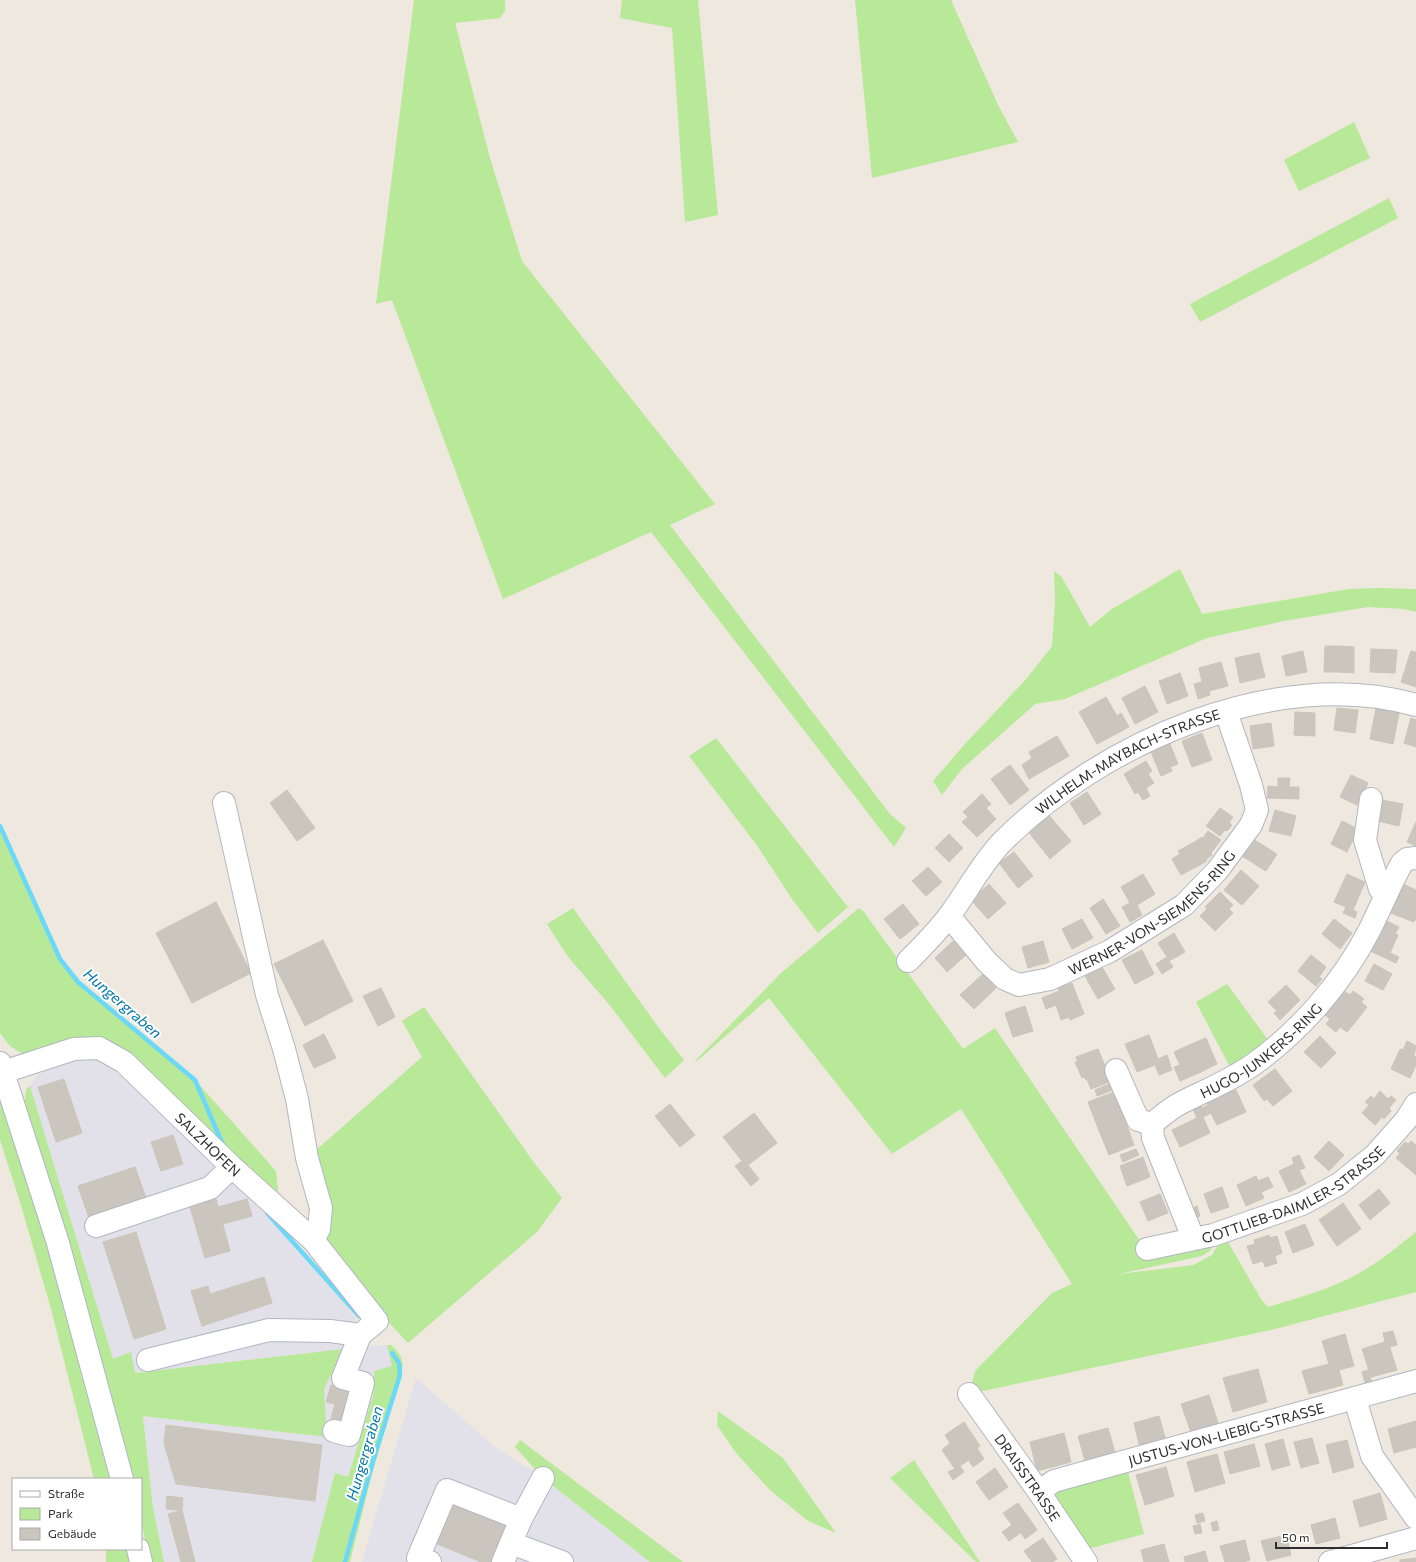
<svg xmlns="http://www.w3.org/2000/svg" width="1416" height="1562" font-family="Commissioner,sans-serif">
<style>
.industrial{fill:#e2e0e8}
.green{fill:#b7e999}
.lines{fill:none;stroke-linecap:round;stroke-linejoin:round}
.stream{stroke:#6cd8f7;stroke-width:4.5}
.building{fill:#cbc6bd;stroke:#cbc4b8}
.minor-casing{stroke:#b3b6c1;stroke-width:24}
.minor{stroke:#fff;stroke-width:22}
.labels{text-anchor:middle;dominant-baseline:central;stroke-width:4;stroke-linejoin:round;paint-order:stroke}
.street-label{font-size:14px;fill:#2d2d2d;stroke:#fff}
.water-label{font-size:15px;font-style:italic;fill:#0478ab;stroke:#fff}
</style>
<rect width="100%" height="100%" fill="#efe8df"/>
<g class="industrial">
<path d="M86,1056L124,1062L331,1286L356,1318L344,1349L387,1345L392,1366L374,1371L373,1396L348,1477L335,1473L312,1562H164L153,1508L143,1416L327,1437L324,1389L344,1349L134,1373L113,1359L30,1086L38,1074Z"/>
<path d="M416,1378L495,1447L543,1478L650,1562H362Z"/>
</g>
<g class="green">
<path d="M414,0H505V11L500,18L455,23L490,158L522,261L715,504L670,525L890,814L906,828L894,847L651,532L503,599L392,300L376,304Z"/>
<path d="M622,0H698L718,215L685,222L672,28L620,18Z"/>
<path d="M855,0H951L998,105L1018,142L872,178Z"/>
<path d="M1354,122L1370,158L1299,191L1284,160Z"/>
<path d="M1389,198L1398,218L1200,322L1190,304Z"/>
<path d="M1180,569L1202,614L1349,589L1379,588L1416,589V612L1404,609L1368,607L1284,621L1207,638L1065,699L1035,704L962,769L942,795L933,781L965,744L1028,677L1052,646L1055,601L1054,571L1061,576L1090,627L1112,609Z"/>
<path d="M716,738L848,907L818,933L792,899L758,847L689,756Z"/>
<path d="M0,826L60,959L78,982L195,1080L276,1171L279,1200L99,1040L26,1056L10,1046L0,1033Z"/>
<path d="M573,908L656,1024L684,1060L665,1078L608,1003L568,957L547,924Z"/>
<path d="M859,908L864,912L963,1049L995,1028L1140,1241L1150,1260L1213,1245L1210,1251L1202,1256L1119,1274L1193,1265L1212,1255L1219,1243L1228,1242L1261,1299L1268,1307C1294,1299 1320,1292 1344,1281C1370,1269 1394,1250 1416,1232V1292L1271,1330L969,1394L975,1371L1052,1293L1072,1284L961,1109L892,1154L769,998L697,1061H695L781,973Z"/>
<path d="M1227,984L1271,1044L1232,1071L1196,1002Z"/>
<path d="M424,1007L535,1164L562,1198L537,1232L408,1343L380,1313L326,1240L325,1208L307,1158L422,1057L402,1021Z"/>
<path d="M0,1083L116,1479H94L51,1309L20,1202L0,1140Z"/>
<path d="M30,1086L113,1359L131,1352L135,1373L344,1349L324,1389L327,1437L143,1416L153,1508L164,1562H150L141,1521V1479H132L24,1111L26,1089Z"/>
<path d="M387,1345H391C400,1353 404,1359 402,1372L372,1474L350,1562H312L335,1473L348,1477L373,1396L374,1371L392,1366Z"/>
<path d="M718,1411L783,1458L836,1533L808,1521L770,1490L736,1453L717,1425Z"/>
<path d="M520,1440L683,1562H650L543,1478L515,1447Z"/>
<path d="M914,1460L980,1562H976L890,1478Z"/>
<path d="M1128,1472L1144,1534L1088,1549L1057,1504L1056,1494L1063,1489Z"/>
<path d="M106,1549H131L133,1562H106Z"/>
</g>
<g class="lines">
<g class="stream">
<path d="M0,826L60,959L78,982L195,1080L223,1145"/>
<path d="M267,1213L359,1316"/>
<path d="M345,1562L373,1461L400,1375L399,1363L392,1353"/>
</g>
</g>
<g class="building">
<path d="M1325,646H1339V672H1324Z"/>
<path d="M1339,646L1354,647V673L1339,672Z"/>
<path d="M1371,649L1397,650L1395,673L1370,672Z"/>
<path d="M1303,651L1307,672L1286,676L1282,656Z"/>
<path d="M1411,651L1416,652V687L1401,682Z"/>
<path d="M1259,653L1265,677L1240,683L1235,658Z"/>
<path d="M1221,662L1228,686L1209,691L1210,695L1198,699L1194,684L1202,682L1199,668Z"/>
<path d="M1180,673L1188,696L1167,704L1159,681Z"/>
<path d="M1145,686L1158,712L1135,724L1122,698Z"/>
<path d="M1106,697L1117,716L1121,713L1129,727L1097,744L1079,712Z"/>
<path d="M1337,708L1358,710L1355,733L1334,730Z"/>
<path d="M1376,708L1399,713L1393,744L1370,739Z"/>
<path d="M1295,712L1315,713V736L1294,735Z"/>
<path d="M1411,718L1416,720V747L1404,743Z"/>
<path d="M1271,723L1274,746L1253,749L1250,726Z"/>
<path d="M1202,733L1212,760L1192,767L1182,741Z"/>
<path d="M1057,736L1069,756L1029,779L1022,765L1032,758L1029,752Z"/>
<path d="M1170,744L1178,764L1170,767L1172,771L1161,776L1151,752Z"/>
<path d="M1146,761L1152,771L1148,774L1154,783L1146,788L1150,796L1143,800L1138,792L1135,794L1124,774Z"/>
<path d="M1010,765L1029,790L1010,805L991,779Z"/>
<path d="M1351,775L1368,783L1357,805L1340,797Z"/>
<path d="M1278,778H1290L1289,787H1299V799L1267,798L1268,786L1278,787Z"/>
<path d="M287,790L315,828L297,841L270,803Z"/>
<path d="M1087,792L1101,814L1084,825L1070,803Z"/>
<path d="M982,794L991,804L986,808L996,819L977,837L962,822L968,817L963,812Z"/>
<path d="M1382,800L1403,804L1399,826L1378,821Z"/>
<path d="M1220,808L1233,817L1229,823L1232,825L1227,831L1225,830L1220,836L1206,826Z"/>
<path d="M1275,810L1296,816L1291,836L1269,831Z"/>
<path d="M1047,813L1071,841L1050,859L1027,830Z"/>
<path d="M1342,821L1358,829L1347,852L1331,844Z"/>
<path d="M1416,822V846L1407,842Z"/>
<path d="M1208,831L1221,840L1211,853L1203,838Z"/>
<path d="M949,834L963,848L949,862L935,848Z"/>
<path d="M1202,837L1212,855L1206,859L1196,841Z"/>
<path d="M1253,839L1277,854L1266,871L1242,856Z"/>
<path d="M1196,841L1207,861L1181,875L1172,859L1180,854L1178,851Z"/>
<path d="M1014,852L1033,876L1018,888L999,863Z"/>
<path d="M928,867L942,882L926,896L912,881Z"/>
<path d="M1241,870L1259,886L1242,905L1224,890Z"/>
<path d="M1143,874L1155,894L1137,905L1142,915L1130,922L1122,907L1130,903L1121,887Z"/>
<path d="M1347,874L1365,882L1353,910L1357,912L1355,918L1343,913L1346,907L1334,902Z"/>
<path d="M989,884L1006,903L988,919L971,900Z"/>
<path d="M1403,884L1416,890V907L1397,899Z"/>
<path d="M1220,892L1233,905L1229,909L1233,913L1215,931L1200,916L1207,909L1205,907Z"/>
<path d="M1103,899L1120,926L1106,934L1090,908Z"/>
<path d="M1397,899L1416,907V917L1414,922L1391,913Z"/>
<path d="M216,902L251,973L192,1003L156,933Z"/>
<path d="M903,904L919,924L900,939L884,919Z"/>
<path d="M1082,919L1093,938L1072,949L1062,929Z"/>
<path d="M1334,919L1352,933L1340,949L1322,934Z"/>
<path d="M1383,919L1399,927L1395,934L1398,935L1390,953L1399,957L1396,963L1368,950Z"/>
<path d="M1174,933L1185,952L1169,961L1173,967L1162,974L1156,964L1167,957L1158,943Z"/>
<path d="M323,940L353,1001L305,1026L274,964Z"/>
<path d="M953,941L966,955L947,972L935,958Z"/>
<path d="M1043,941L1049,962L1028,968L1022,947Z"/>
<path d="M1142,950L1154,974L1135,984L1122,960Z"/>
<path d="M1311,955L1326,967L1319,977L1322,979L1316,986L1298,971Z"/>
<path d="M1374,964L1392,974L1383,990L1365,981Z"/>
<path d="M1102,967L1115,989L1098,999L1085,976Z"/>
<path d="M983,974L996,988L974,1009L960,995Z"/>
<path d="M1072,983L1084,1014L1070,1020L1069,1017L1061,1020L1056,1005L1046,1009L1042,998L1059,991L1058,988Z"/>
<path d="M1286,985L1300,1000L1280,1020L1274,1013L1277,1011L1268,1002Z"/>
<path d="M381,988L395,1017L378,1026L363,996Z"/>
<path d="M1344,991L1350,995L1353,991L1364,999L1361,1002L1367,1007L1357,1020L1335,1003Z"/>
<path d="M1335,1003L1357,1020L1347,1032L1340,1027L1336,1032L1326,1024L1330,1019L1325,1015Z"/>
<path d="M1025,1006L1033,1031L1013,1037L1005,1013Z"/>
<path d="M324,1034L336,1058L314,1068L303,1045Z"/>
<path d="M1149,1035L1158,1059L1167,1055L1172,1070L1159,1075L1155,1065L1137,1072L1125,1044Z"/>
<path d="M1320,1036L1336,1053L1321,1068L1304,1052Z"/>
<path d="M1206,1038L1217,1064L1201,1072L1189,1045Z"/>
<path d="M1407,1041L1416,1046L1414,1056L1416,1057V1065L1410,1078L1391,1069L1400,1049L1403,1050Z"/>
<path d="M1189,1045L1201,1072L1180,1081L1174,1067L1180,1065L1174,1052Z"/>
<path d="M1098,1049L1107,1071L1086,1080L1084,1077L1082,1078L1075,1062H1078L1076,1057Z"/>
<path d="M1275,1069L1292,1091L1273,1106L1267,1099L1264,1101L1253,1085Z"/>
<path d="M1105,1072L1109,1082L1091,1089L1087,1079Z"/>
<path d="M64,1079L82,1133L56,1142L38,1087Z"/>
<path d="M1111,1083L1113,1090L1097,1096L1095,1090Z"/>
<path d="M1236,1090L1246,1112L1232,1118L1222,1096Z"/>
<path d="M1380,1091L1388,1099L1391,1096L1396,1100L1389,1108L1391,1111L1384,1119L1382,1117L1375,1125L1362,1113L1369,1105L1365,1102L1371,1096L1374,1099Z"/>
<path d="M1114,1092L1124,1118L1098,1128L1088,1102Z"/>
<path d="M1222,1096L1232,1118L1217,1125L1211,1113L1205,1116L1202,1108L1208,1105L1207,1103Z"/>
<path d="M1200,1103L1205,1116L1203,1117L1210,1133L1180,1147L1172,1130L1197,1118L1192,1107Z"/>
<path d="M670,1104L682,1119L667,1131L655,1116Z"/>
<path d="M754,1113L777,1143L748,1165L759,1179L751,1186L735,1166L742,1161L723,1137Z"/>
<path d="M1124,1118L1134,1145L1109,1155L1098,1128Z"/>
<path d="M682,1119L695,1135L680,1147L667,1131Z"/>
<path d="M173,1135L183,1164L161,1171L151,1142Z"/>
<path d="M1329,1141L1344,1155L1329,1171L1314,1157Z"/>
<path d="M1411,1141L1416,1145V1175L1396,1158L1400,1153L1397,1151L1405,1142L1408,1144Z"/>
<path d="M1136,1149L1139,1155L1123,1162L1120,1155Z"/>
<path d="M1299,1155L1305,1168L1299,1170L1306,1184L1289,1192L1279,1171L1294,1164L1292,1158Z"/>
<path d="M1143,1157L1150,1177L1127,1186L1120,1166Z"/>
<path d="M135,1167L146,1198L89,1218L78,1186Z"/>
<path d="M1256,1176L1258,1181L1268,1177L1273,1187L1261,1192L1264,1198L1246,1206L1237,1185Z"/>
<path d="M1222,1187L1229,1207L1211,1213L1204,1194Z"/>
<path d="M1379,1189L1390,1203L1370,1220L1359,1205Z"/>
<path d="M1160,1194L1168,1213L1148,1221L1140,1202Z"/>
<path d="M216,1199L230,1251L205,1258L190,1207Z"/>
<path d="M247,1199L252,1216L223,1224L218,1207Z"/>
<path d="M1343,1203L1361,1229L1337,1246L1319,1220Z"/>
<path d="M1197,1206L1200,1216L1196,1217L1193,1208Z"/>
<path d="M1305,1224L1314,1245L1293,1253L1285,1232Z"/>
<path d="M136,1232L166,1329L134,1339L103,1242Z"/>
<path d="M1269,1235L1270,1238L1277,1236L1282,1253L1275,1256L1277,1263L1265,1267L1263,1261L1253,1264L1247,1246L1255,1244L1254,1240Z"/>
<path d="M264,1277L272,1303L202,1326L191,1291L208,1286L210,1294Z"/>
<path d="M1393,1331L1397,1345L1390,1347L1388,1342H1385L1383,1333Z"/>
<path d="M1345,1334L1354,1366L1339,1370L1343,1385L1309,1394L1302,1371L1329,1364L1322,1341Z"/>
<path d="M1385,1342H1388L1397,1370L1371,1377L1362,1349Z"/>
<path d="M1258,1369L1267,1402L1233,1412L1223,1378Z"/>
<path d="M1368,1370L1372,1383L1366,1386L1362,1372Z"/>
<path d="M331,1385L358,1393L349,1424L331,1419L335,1404L326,1402Z"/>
<path d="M1209,1395L1218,1423L1191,1432L1181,1404Z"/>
<path d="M1159,1416L1166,1441L1140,1448L1134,1423Z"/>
<path d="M1416,1421V1447L1394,1453L1388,1429Z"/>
<path d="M964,1422L980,1446L966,1456L969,1460L955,1469L942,1450L950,1443L945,1435Z"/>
<path d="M166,1425L322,1445L315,1501L176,1484L164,1443Z"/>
<path d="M1108,1428L1116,1456L1086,1464L1078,1436Z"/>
<path d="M1064,1433L1071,1462L1037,1471L1030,1442Z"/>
<path d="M1312,1438L1319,1463L1301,1468L1294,1442Z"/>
<path d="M1283,1439L1290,1465L1272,1470L1265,1444Z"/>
<path d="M1347,1440L1354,1467L1333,1473L1326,1445Z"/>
<path d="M1254,1444L1260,1466L1230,1474L1224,1452Z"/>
<path d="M977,1448L984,1459L973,1467L966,1456Z"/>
<path d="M1217,1454L1225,1483L1195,1492L1187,1462Z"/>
<path d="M960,1466L964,1472L953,1480L948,1472Z"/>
<path d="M1166,1467L1174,1496L1145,1505L1136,1475Z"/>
<path d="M995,1468L1008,1487L989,1500L976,1482Z"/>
<path d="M1380,1493L1387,1519L1360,1527L1353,1501Z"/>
<path d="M167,1496L183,1498L182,1510L166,1509Z"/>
<path d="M452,1501L507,1523L491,1562H481L435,1543Z"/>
<path d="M1018,1503L1033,1524L1009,1541L1002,1532L1012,1525L1003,1513Z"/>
<path d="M182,1510L195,1562H181L168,1514Z"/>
<path d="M1203,1513L1205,1521L1197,1523L1195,1515Z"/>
<path d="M1335,1518L1340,1538L1316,1544L1311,1525Z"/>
<path d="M1217,1521L1219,1530L1213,1531L1211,1523Z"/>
<path d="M1033,1524L1037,1530L1025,1539L1021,1533Z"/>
<path d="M1200,1524L1202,1533L1195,1534L1193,1526Z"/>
<path d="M1286,1535L1291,1555L1267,1561L1261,1541Z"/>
<path d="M1043,1538L1057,1559L1052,1562H1032L1024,1551Z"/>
<path d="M1245,1540L1250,1560L1243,1562H1225L1220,1546Z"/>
<path d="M1164,1544L1169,1562H1144L1141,1550Z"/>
<path d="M1205,1551L1208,1562H1185L1184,1557Z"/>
<path d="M1416,1558V1562H1400V1560Z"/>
</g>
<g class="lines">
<defs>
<g id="minor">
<path d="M1371,799L1365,840L1380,889L1387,893"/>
<path d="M224,803L267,995L284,1049L297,1099L307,1158L321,1208L319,1229L313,1240"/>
<path id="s1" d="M949,916L987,962L1005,979L1019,985L1050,979L1110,951L1184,905L1217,871L1251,825L1257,810L1251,785L1226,712"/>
<path id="s2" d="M908,961C922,947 937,932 949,916C967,892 981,864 1002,842C1101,743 1276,665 1416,705"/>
<path d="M0,1063L58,1243L122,1479"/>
<path d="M1116,1070L1138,1120L1152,1124"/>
<path id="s3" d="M3,1072L74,1049L99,1048L124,1062L232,1167L313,1240L377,1321L360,1335L330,1331L269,1330L148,1360"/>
<path d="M96,1226L210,1188L232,1167"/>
<path id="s4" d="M1193,1238L1153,1138L1152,1124C1161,1117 1169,1109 1179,1104C1204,1091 1230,1081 1254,1064C1301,1030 1342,983 1369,931C1380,909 1390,885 1402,863L1407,859L1416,858"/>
<path id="s5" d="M1147,1249L1213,1235L1302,1204L1339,1184L1375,1155L1406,1120L1416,1104"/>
<path id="s6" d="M969,1394L1039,1492L1086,1562"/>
<path d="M1355,1399L1372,1456L1416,1518"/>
<path d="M334,1431L349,1435L363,1383L343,1378L360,1335"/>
<path id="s7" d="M1039,1492L1054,1481L1416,1381"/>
<path d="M521,1519L543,1478"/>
<path d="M511,1543L562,1562"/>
<path d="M138,1549L141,1562"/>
<path d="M430,1562L418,1558L447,1490L521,1519L503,1562"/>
<path d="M1330,1562L1416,1538"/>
</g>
</defs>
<use href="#minor" class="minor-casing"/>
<use href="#minor" class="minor"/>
</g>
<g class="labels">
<g class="street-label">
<text stroke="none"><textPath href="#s2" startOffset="303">WILHELM-MAYBACH-STRASSE</textPath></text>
<text stroke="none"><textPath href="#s1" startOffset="254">WERNER-VON-SIEMENS-RING</textPath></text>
<text stroke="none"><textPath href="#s4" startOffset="254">HUGO-JUNKERS-RING</textPath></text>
<text stroke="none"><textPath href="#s3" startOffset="246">SALZHOFEN</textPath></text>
<text stroke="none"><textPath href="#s5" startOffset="158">GOTTLIEB-DAIMLER-STRASSE</textPath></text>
<text stroke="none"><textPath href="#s7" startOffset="197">JUSTUS-VON-LIEBIG-STRASSE</textPath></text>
<text stroke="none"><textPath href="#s6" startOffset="102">DRAISSTRASSE</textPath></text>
</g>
<g class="water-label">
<text transform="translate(123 1003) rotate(41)">Hungergraben</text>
<text transform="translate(364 1453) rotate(-74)">Hungergraben</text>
</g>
</g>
<rect x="12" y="1478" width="130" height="72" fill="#ffffff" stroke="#ababab"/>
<rect x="20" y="1491" width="20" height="6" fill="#ffffff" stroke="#ababab"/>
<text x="48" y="1498" font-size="12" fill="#2d2d2d">Straße</text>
<rect x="20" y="1508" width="20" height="12" fill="#b7e999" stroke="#ababab"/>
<text x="48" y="1518" font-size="12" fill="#2d2d2d">Park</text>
<rect x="20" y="1528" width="20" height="12" fill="#cbc6bd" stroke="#ababab"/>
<text x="48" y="1538" font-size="12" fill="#2d2d2d">Gebäude</text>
<path d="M1276 1542v6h111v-6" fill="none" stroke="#2d2d2d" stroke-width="2"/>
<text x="1282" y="1542" font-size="12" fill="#2d2d2d" stroke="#ffffff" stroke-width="3" paint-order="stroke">50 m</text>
</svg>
